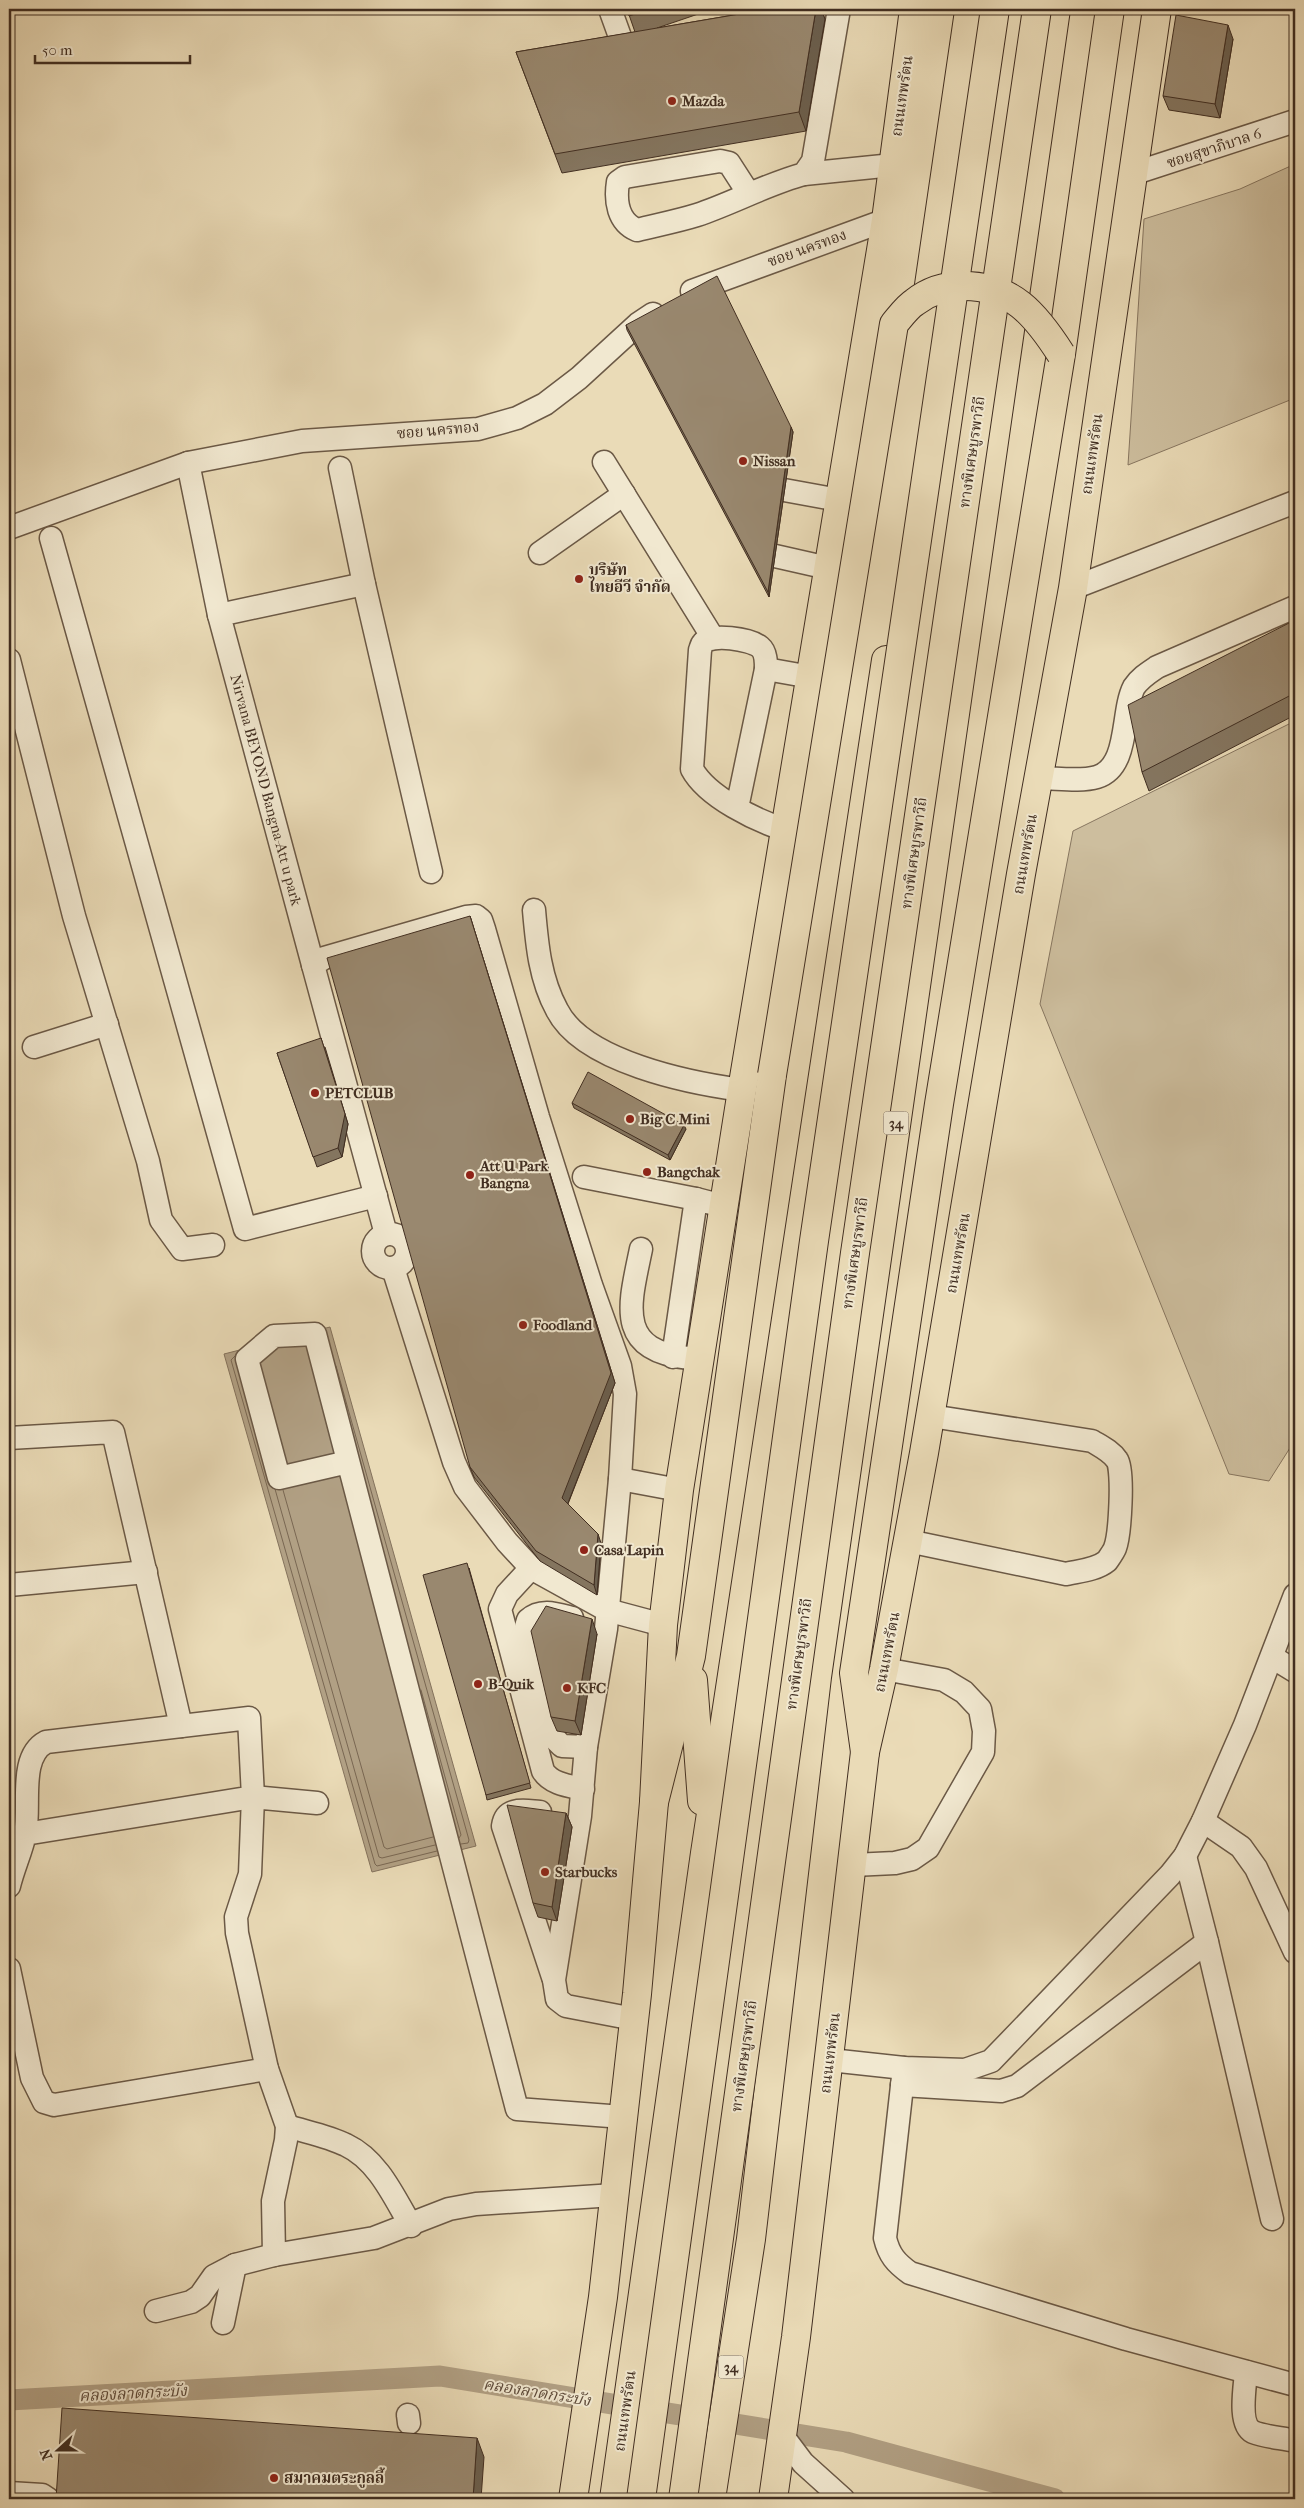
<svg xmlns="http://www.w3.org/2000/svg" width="1304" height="2508" font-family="'IM FELL French Canon','Noto Serif Thai',serif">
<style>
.green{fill:#cdbe9e;stroke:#877660}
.water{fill:#b1a084;stroke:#84725c}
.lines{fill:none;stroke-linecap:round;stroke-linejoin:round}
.shore{stroke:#796752;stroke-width:1}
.canal{stroke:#b1a084;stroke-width:21}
.minor-casing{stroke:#6b5946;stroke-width:25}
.major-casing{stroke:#412e21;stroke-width:30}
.highway-casing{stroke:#412e21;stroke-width:30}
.minor{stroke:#f1e8d0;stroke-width:22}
.major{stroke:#eadbb7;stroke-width:28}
.highway{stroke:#eadbb7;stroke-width:28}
.highway-bridge-casing{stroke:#412e21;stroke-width:30;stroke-linecap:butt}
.highway-bridge{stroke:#eadbb7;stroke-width:28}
.wall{fill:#84755f;stroke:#412e21}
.shaded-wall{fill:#6b5f4e;stroke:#412e21}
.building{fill:#99886f;stroke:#412e21}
.poi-dot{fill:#8f2418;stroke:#f1e8d0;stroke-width:2}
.labels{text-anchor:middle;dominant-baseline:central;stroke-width:4;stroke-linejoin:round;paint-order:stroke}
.shield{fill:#f1e8d0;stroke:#766656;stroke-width:1}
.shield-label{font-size:14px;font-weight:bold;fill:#412e21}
.street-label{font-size:15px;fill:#412e21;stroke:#f1e8d0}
.poi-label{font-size:15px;font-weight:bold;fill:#412e21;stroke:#f1e8d0;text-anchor:start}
.water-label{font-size:16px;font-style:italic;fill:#5d4a3a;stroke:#f1e8d0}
</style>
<rect width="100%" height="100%" fill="#eadbb7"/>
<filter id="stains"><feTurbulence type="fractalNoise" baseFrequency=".004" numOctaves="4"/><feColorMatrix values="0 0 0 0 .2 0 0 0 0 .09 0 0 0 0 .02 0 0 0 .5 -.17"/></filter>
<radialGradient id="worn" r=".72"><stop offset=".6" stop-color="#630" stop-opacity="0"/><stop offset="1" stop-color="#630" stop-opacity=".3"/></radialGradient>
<g class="green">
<path d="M1295,164V398L1128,465L1144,219L1240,189Z"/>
<path d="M1295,721V1440L1269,1481L1229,1474L1040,1004L1073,831Z"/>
</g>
<path class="water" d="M330,1327L476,1846L372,1872L224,1354Z"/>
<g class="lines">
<g class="shore">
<path d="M235,1356L231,1360L375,1864L377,1866L437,1851"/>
<path d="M336,1366L469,1840L468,1843L461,1844"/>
<path d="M275,1489L379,1857L382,1858L435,1845"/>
<path d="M283,1490L384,1847L387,1849L433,1837"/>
<path d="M421,1690L461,1835L459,1838"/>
</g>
<path class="canal" d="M9,2400L440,2376L846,2442L1055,2499"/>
<defs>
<g id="minor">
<path d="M610,9L623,45L632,47L640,46"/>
<path d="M804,174L893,165"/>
<path d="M1132,174L1295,121"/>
<path d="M749,194L729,163L720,161L625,177L618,182C615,201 618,222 637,230C657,225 678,221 697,215C733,203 767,184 804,174L813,161L839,9"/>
<path d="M692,291L886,220"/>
<path d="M604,462L713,638"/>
<path d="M188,463L219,615"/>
<path d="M340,468L364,584L431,872"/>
<path d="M784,490L839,500"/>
<path d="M9,528L188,463L302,441L478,429L517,418L545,404L579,378L638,324L653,314"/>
<path d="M51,538L245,1229L376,1196"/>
<path d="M540,553L624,494"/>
<path d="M775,556L828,568"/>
<path d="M1073,588L1295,502"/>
<path d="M9,660L74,916L148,1161L161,1220L182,1249L213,1245"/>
<path d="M766,669L811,677"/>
<path d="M1039,778C1057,778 1080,782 1097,777C1130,767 1121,712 1134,687C1140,678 1148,673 1157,667L1295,607"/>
<path d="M737,808L766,669C766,662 766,652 760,647C750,639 711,633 703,643C701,645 701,648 700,650L692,769C707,797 757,821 786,830"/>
<path d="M534,910C537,945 540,979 557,1010C583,1062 690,1083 742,1090"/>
<path d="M313,965L219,615L364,584"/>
<path d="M34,1047L107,1024"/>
<path d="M584,1177L696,1199"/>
<circle cx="390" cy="1251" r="17"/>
<path d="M386,1234L313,965L324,958L466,917L476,916L481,920L484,929L538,1117L591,1285L620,1366L625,1394L620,1479L606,1629L586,1747L580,1816L554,1980L557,1999L566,2006L634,2019"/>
<path d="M641,1249C630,1303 614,1351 689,1358"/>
<path d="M393,1268L454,1462L465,1487L507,1542L531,1568L607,1610L663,1625"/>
<path d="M673,1357L696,1199L723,1206"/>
<path d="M9,1438L113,1432L181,1726"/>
<path d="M348,1462L279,1478L247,1359L274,1336L315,1334L517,2109L623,2117"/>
<path d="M620,1479L679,1490"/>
<path d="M908,1541L1066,1574C1079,1571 1096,1570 1107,1561C1109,1558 1114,1551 1115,1548C1120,1535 1124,1470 1117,1460C1111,1451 1100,1446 1092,1441L931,1416"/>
<path d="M531,1568L507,1594L500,1609L543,1771C551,1784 570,1786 583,1789"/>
<path d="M9,1585L146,1572"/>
<path d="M572,1618C557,1614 541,1608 528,1620L526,1627L555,1739L562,1746L586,1747"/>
<path d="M1272,1657L1295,1671"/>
<path d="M540,1812C525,1811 506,1806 503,1826L553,1977"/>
<path d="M1203,1821L1241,1847L1256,1868L1295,1952"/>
<path d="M1185,1856L1207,1942L1272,2219"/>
<path d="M853,1865L895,1863L912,1859L928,1848L983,1752L984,1731L980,1709L964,1692L944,1680L884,1669"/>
<path d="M9,1886C13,1869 21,1852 25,1834C31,1806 18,1757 46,1742L249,1718L253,1797L25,1834"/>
<path d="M9,1969L32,2078L44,2102L54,2105L267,2069"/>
<path d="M830,2060L904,2068L965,2070L991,2061L1170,1875L1185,1856L1203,1821L1245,1725L1295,1595"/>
<path d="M904,2068L885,2238C889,2255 896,2263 910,2273L1126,2339L1295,2385"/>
<path d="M902,2085L1001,2091L1017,2086L1207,1942"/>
<path d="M287,2126C306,2132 328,2136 346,2145C378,2160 394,2197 411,2226"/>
<path d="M274,2255L273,2201L286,2140L287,2126L267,2069L237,1933L236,1917L250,1874L253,1797L317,1803"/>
<path d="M156,2311L191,2302L200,2296L214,2276L235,2265L274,2255L374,2238L449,2209L476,2204L614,2195"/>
<path d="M223,2323L235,2265"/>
<path d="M1246,2372C1245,2387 1238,2424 1253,2432C1265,2437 1283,2438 1295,2441"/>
<path d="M408,2415L409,2423"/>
<path d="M782,2435L803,2463L843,2499"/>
<path d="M9,2493L42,2495L48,2499"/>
</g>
<g id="major">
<path d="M573,2499L603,2297L637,1994L654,1802L663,1625L679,1490L742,1090L886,220L914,9"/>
<path d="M773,2499L796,2337L865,1752L884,1669L924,1453L1021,874L1073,588L1157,9"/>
</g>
<g id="highway">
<path d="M894,324L940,9"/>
<path d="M693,1680L702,1801"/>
<path d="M865,1752L854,1673L939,1104L1061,354L1110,9"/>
<path d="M654,1802L691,1656L772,1075"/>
<path d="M614,2499L705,1853L886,660"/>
<path d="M711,2499L751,2239L817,1677L1056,9"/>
</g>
</defs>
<use href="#minor" class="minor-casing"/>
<use href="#major" class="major-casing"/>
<use href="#highway" class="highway-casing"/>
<use href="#minor" class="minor"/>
<use href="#major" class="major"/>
<use href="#highway" class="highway"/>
<defs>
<g id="highway-bridge">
<path d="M772,1075L894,324C900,317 907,307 915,302C929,291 944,286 962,286C1012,285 1036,315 1061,354"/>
<path d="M641,2499L814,1241L995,9"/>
<path d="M683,2499L855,1253L1037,9"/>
</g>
</defs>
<use href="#highway-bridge" class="highway-bridge-casing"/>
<use href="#highway-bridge" class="highway-bridge"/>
</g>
<g class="wall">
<path d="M627,9H713L657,28L769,9H821L825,19L806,131L562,173L516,52L635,32Z"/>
<path d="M1233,39L1220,118L1169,110L1163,96Z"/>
<path d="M626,325L791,427L793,432L769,597L627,330Z"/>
<path d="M1295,620V715L1149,791L1142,772Z"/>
<path d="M470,916L615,1383L568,1504L601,1543L597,1595L540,1561L474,1477L470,1467Z"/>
<path d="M325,1047L348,1124L342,1157L317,1167L277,1053Z"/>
<path d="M572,1103L686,1129L670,1160L574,1108Z"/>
<path d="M469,1568L531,1788L487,1800L486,1795Z"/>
<path d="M597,1634L581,1735L557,1731L551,1717Z"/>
<path d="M566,1813L572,1827L557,1921L538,1917L533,1903Z"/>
</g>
<g class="shaded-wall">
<path d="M816,9H821L825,19L806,131L799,112Z"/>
<path d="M1228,25L1233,39L1220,118L1215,104Z"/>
<path d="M791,427L793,432L769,597L768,592Z"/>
<path d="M470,916L615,1383L566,1508L562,1498Z"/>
<path d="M321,1038L348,1124L342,1157L338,1148Z"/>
<path d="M684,1125L686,1129L670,1160L668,1155Z"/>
<path d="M598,1534L601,1543L597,1595L594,1585Z"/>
<path d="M592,1619L597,1634L581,1735L575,1721Z"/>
<path d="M566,1813L572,1827L557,1921L552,1907Z"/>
<path d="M477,2438L484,2457L481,2499H473Z"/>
</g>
<g class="building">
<path d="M627,9H651L629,16Z"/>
<path d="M769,9H816L799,112L555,154L516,52Z"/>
<path d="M1176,15L1228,25L1215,104L1163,96Z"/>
<path d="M717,276L791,427L768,592L626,325Z"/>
<path d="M1295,620V693L1142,772L1128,705Z"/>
<path d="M470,916L611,1373L562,1498L598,1534L594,1585L536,1551L470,1467L327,958Z"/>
<path d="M321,1038L345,1114L338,1148L313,1157L277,1053Z"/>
<path d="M588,1072L684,1125L668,1155L572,1103Z"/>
<path d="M467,1563L530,1783L486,1795L423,1575Z"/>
<path d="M546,1606L592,1619L575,1721L551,1717L531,1631Z"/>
<path d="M507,1805L566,1813L552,1907L533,1903Z"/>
<path d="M62,2408L477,2438L473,2499H56Z"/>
</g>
<g class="poi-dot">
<circle cx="672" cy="101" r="5"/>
<circle cx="743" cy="461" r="5"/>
<circle cx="579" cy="579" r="5"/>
<circle cx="315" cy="1093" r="5"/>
<circle cx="630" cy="1119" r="5"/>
<circle cx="647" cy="1172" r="5"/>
<circle cx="470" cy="1175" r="5"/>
<circle cx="523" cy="1325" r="5"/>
<circle cx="584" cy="1550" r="5"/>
<circle cx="478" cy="1684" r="5"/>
<circle cx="567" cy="1688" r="5"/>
<circle cx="545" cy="1872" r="5"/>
<circle cx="274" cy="2478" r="5"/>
</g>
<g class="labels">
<g class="shield">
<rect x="883.5" y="1111.5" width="25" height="23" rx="4"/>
<rect x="718.5" y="2355.5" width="25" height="23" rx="4"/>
</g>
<g class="shield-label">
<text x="896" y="1123">34</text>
<text x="731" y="2367">34</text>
</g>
<g class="street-label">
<text transform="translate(902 96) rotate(-82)">ถนนเทพรัตน</text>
<text transform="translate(1214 148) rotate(-18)">ซอยสุขาภิบาล 6</text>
<text transform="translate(807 248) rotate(-20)">ซอย นครทอง</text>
<text transform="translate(438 430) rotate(-5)">ซอย นครทอง</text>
<text transform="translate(972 452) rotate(-82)">ทางพิเศษบูรพาวิถี</text>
<text transform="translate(1092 454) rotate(-82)">ถนนเทพรัตน</text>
<text transform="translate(266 790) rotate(75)">Nirvana BEYOND Bangna-Att u park</text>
<text transform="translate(914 853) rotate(-82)">ทางพิเศษบูรพาวิถี</text>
<text transform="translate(1025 854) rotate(-80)">ถนนเทพรัตน</text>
<text transform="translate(855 1253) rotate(-82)">ทางพิเศษบูรพาวิถี</text>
<text transform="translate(958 1253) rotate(-80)">ถนนเทพรัตน</text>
<text transform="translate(887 1652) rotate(-79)">ถนนเทพรัตน</text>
<text transform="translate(799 1654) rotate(-82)">ทางพิเศษบูรพาวิถี</text>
<text transform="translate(830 2053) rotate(-83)">ถนนเทพรัตน</text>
<text transform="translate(744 2056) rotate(-82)">ทางพิเศษบูรพาวิถี</text>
<text transform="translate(625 2411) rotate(-82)">ถนนเทพรัตน</text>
</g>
<g class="poi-label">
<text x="682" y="101">Mazda</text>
<text x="753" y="461">Nissan</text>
<text x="589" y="570">บริษัท<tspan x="589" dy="17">ไทยอีวี จำกัด</tspan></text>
<text x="325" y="1093">PETCLUB</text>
<text x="640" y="1119">Big C Mini</text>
<text x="480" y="1166">Att U Park<tspan x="480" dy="17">Bangna</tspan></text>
<text x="657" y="1172">Bangchak</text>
<text x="533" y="1325">Foodland</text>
<text x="594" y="1550">Casa Lapin</text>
<text x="488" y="1684">B-Quik</text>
<text x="577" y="1688">KFC</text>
<text x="555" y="1872">Starbucks</text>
<text x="284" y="2478">สมาคมตระกูลลี้</text>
</g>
<g class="water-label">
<text transform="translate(537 2392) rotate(9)">คลองลาดกระบัง</text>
<text transform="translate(133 2393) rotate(-3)">คลองลาดกระบัง</text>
</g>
</g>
<rect width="1304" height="2508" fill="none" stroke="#eadbb7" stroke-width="30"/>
<rect x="10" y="10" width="1284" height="2488" fill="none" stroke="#412e21" stroke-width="2.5"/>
<rect x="15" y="15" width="1274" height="2478" fill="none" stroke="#412e21"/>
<g transform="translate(58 2450) rotate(249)" stroke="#f1e8d0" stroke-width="4" paint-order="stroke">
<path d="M0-4L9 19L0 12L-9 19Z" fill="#412e21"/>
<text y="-8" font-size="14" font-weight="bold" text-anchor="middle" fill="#412e21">N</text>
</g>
<path d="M35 55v8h155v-8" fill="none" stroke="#412e21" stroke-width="2.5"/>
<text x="42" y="55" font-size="15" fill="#412e21" stroke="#f1e8d0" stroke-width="4" paint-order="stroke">50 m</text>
<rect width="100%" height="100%" filter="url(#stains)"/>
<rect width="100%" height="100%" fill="url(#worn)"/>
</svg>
